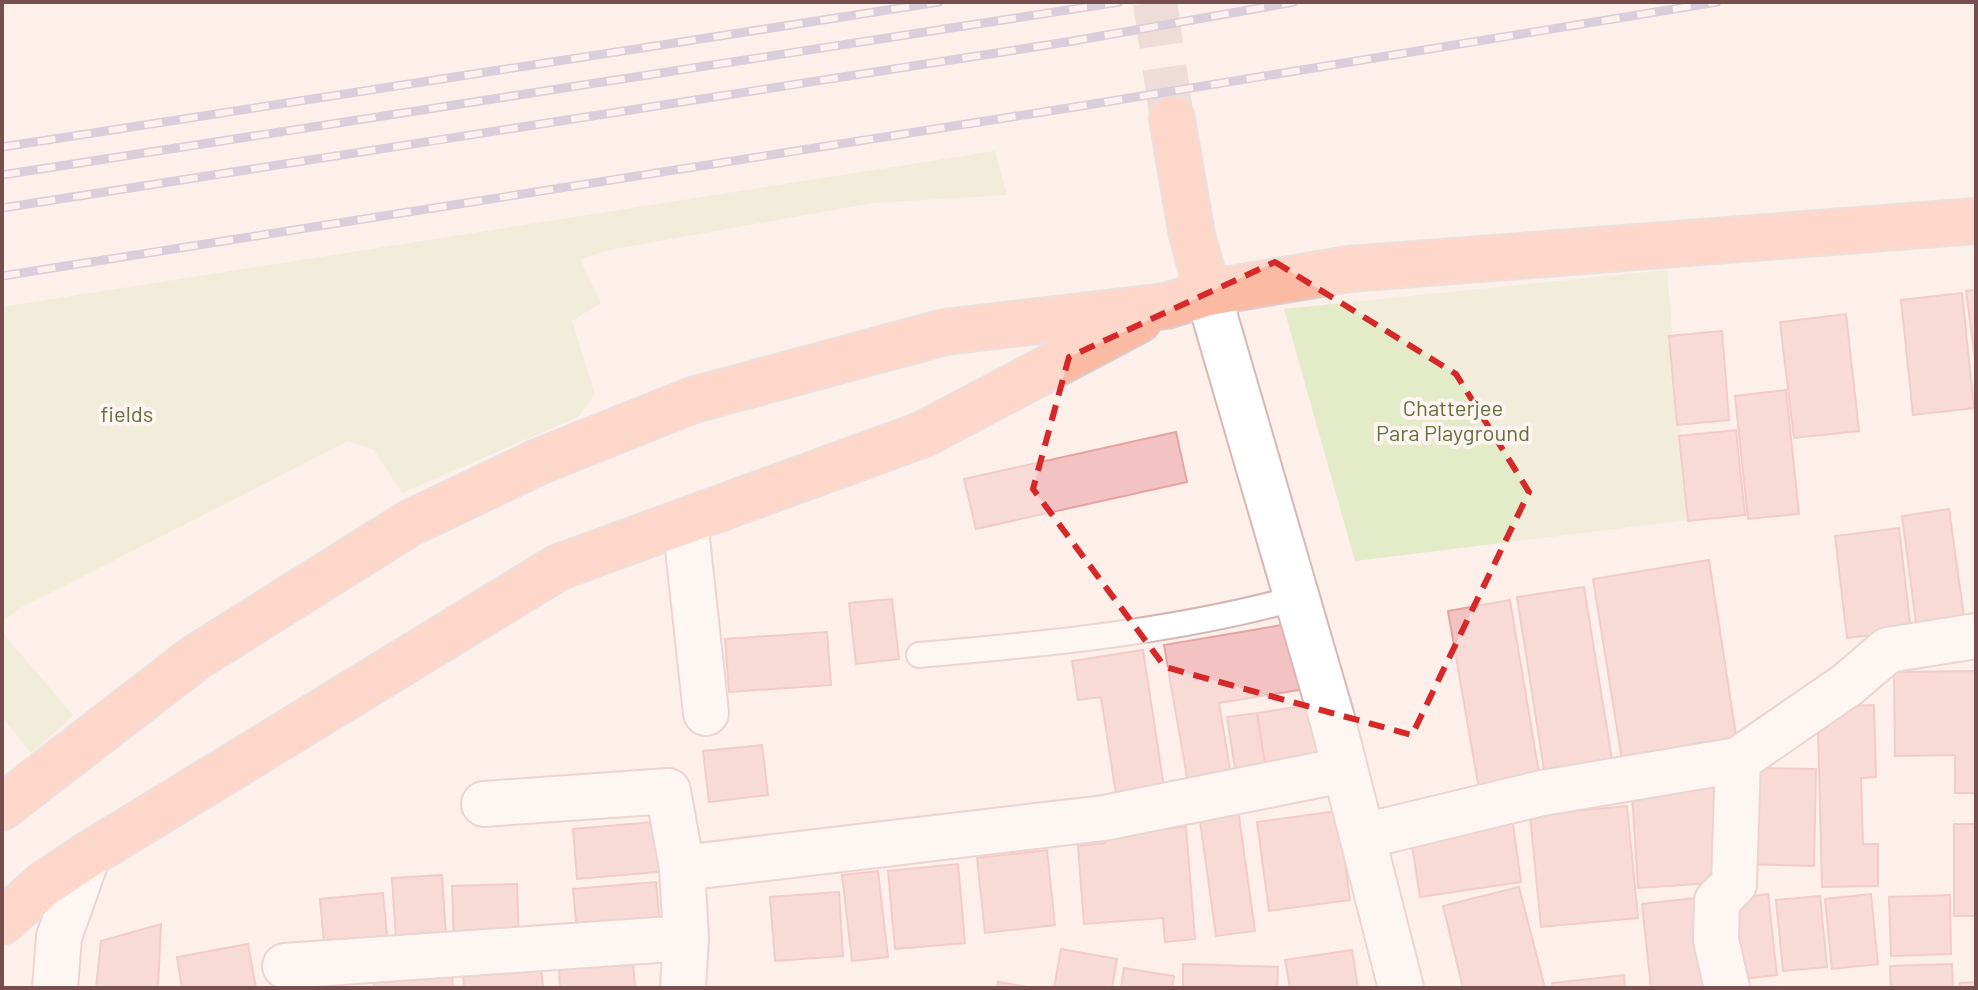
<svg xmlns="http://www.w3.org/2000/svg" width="1978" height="990" font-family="Barlow,sans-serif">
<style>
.green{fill:#e3ebc8}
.building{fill:#f2c3c2;stroke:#e5a3a2;stroke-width:2}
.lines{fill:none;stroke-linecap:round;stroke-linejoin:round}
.primary-tunnel{stroke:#dcc6c3;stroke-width:44;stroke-dasharray:44 22;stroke-linecap:butt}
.lane-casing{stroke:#d4b7b5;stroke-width:28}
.street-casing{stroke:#d4b7b5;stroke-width:48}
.secondary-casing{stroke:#d9b7b4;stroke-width:48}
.primary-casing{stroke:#d9cdcd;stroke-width:48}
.lane{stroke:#fff;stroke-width:24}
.street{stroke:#fff;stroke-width:44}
.secondary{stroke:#fff;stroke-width:44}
.primary{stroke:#fabaa4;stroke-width:44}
.rail-casing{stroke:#ada7c8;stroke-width:9}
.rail{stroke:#fff4f1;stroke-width:6;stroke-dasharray:18;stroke-linecap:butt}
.marked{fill:none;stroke:#d62828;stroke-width:6;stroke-dasharray:16 10;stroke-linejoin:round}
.labels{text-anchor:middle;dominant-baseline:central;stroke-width:8;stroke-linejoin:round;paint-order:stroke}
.park-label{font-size:22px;fill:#61723f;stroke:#fff4f1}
</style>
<rect width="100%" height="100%" fill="#fdefea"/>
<g class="green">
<path d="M995,151L1007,195L872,203L609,250L580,259L601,303L572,321L595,394L578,417L402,493L374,450L348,441L19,609L2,622V307Z"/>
<path d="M1667,270L1688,520L1355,561L1284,309Z"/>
<path d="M2,632L73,715L32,754L2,717Z"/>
</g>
<g class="building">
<path d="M1976,290V368L1966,291Z"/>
<path d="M1962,293L1974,408L1913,415L1901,300Z"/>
<path d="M1846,314L1859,431L1794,438L1780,322Z"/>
<path d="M1722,331L1729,420L1677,425L1669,336Z"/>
<path d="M1786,390L1799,514L1748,519L1735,396Z"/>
<path d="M1736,430L1745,515L1688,521L1679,436Z"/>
<path d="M1176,432L1187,482L976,529L964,479Z"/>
<path d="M1949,509L1965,624L1917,630L1902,516Z"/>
<path d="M1899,528L1911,631L1847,638L1835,536Z"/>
<path d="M1709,560L1738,748L1623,766L1593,579Z"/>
<path d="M1584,587L1613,766L1545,776L1517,597Z"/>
<path d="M892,599L899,659L856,664L849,603Z"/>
<path d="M1510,600L1541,785L1480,795L1448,611Z"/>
<path d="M1300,622L1311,688L1219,703L1231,775L1188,783L1164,645Z"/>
<path d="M827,632L831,685L729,692L725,639Z"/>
<path d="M1143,650L1165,794L1117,801L1101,697L1078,700L1072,661Z"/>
<path d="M1976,671V793H1955V755L1895,756L1894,672Z"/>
<path d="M1316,704L1326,761L1266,771L1257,713Z"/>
<path d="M1874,705L1876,777L1861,778L1863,844H1878V886L1822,887L1818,729L1848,706Z"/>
<path d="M1257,713L1266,771L1236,775L1227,717Z"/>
<path d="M762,745L768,795L709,802L703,751Z"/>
<path d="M1746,768L1816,769L1814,866L1744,864Z"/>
<path d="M1722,787L1728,882L1638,888L1632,794Z"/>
<path d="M1237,802L1255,931L1216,936L1198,807Z"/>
<path d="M1627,806L1638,918L1541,927L1530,815Z"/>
<path d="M1338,811L1350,900L1269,911L1257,822Z"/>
<path d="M1512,817L1521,882L1420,897L1410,832Z"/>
<path d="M664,821L668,871L577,879L573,829Z"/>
<rect x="1954" y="824" width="22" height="92"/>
<path d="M1186,827L1195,939L1165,942L1163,918L1084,924L1078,846L1105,843L1104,833Z"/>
<path d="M1047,850L1055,925L985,933L977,858Z"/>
<path d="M958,864L965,943L895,949L888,871Z"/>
<path d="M878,871L888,957L852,961L842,875Z"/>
<path d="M442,875L447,951L397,955L392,878Z"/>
<path d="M656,882L661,938L578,944L573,889Z"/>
<path d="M517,884L519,943L454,946L452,886Z"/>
<path d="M1519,887L1545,988H1463L1443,906Z"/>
<path d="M839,892L843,956L775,961L770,897Z"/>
<path d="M383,893L388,947L325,953L320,899Z"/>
<path d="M1768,894L1777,975L1733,980L1723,900Z"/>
<path d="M1871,894L1878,964L1832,969L1825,899Z"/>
<path d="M1950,895L1951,954L1891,956L1889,897Z"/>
<path d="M1820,896L1827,967L1783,971L1776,900Z"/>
<path d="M1704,897L1716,988H1651L1642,904Z"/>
<path d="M161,924L158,988H96L101,941Z"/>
<path d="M248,944L256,988H182L177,957Z"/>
<path d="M1061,949L1117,959L1112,988H1054Z"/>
<path d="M1352,950L1358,988H1290L1285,960Z"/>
<path d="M633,962L635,988H560L559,968Z"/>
<path d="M1183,964L1278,967L1277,988H1183Z"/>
<path d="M1952,964L1953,988H1891L1890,966Z"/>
<path d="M541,966L543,988H464L463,973Z"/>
<path d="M1124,968L1174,976L1172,988H1121Z"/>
<path d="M1624,975L1625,988H1553L1552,983Z"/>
<path d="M452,976L453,988H374V982Z"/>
<path d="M998,982L1034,988H997Z"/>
<path d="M1976,982V988H1960V983Z"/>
</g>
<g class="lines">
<path class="primary-tunnel" d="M1155,2L1172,119"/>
<defs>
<path id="lane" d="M919,655C1046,644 1173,632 1297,598"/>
<g id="street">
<path d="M685,521L706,713"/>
<path d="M484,804L668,791L682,868L1104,818L1343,770"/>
<path d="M1364,836L1542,793L1738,760L1847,685L1888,650L1976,636"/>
<path d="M285,966L686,938L682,868"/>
<path d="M55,988L59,937L88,855"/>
<path d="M683,988L686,938"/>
<path d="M1727,988L1716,940L1717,901L1734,884L1738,760"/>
</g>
<path id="secondary" d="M1208,293L1333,722L1401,988"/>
<g id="primary">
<path d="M1172,119L1192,235L1208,293"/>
<path d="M2,807L195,658L410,523L538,462L693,400L945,332L1166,306L1208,293L1349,269L1976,221"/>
<path d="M2,922L43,885L88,855L559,567L924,434L1139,320"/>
</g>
</defs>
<use href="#lane" class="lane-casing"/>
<use href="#street" class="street-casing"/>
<use href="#secondary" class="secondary-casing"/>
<use href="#primary" class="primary-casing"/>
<use href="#lane" class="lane"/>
<use href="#street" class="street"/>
<use href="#secondary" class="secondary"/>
<use href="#primary" class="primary"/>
<defs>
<g id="rail">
<path d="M2,147L939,2"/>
<path d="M2,175L1119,2"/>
<path d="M2,208L1073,41L1294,2"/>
<path d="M2,276L1081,106L1717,2"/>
</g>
</defs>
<use href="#rail" class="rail-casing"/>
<use href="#rail" class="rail"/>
</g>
<path d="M0 0H1978V990H0ZM1275,262L1456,374L1529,492L1412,735L1165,667L1033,489L1069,357Z" fill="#fdefea" fill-opacity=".55" fill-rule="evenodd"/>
<path class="marked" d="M1275,262L1456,374L1529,492L1412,735L1165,667L1033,489L1069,357Z"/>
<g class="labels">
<g class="park-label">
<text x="1453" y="407">Chatterjee<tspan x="1453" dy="25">Para Playground</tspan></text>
<text x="127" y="413">fields</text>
</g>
</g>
<rect width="1978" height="990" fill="none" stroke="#784d4e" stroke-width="8"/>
</svg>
